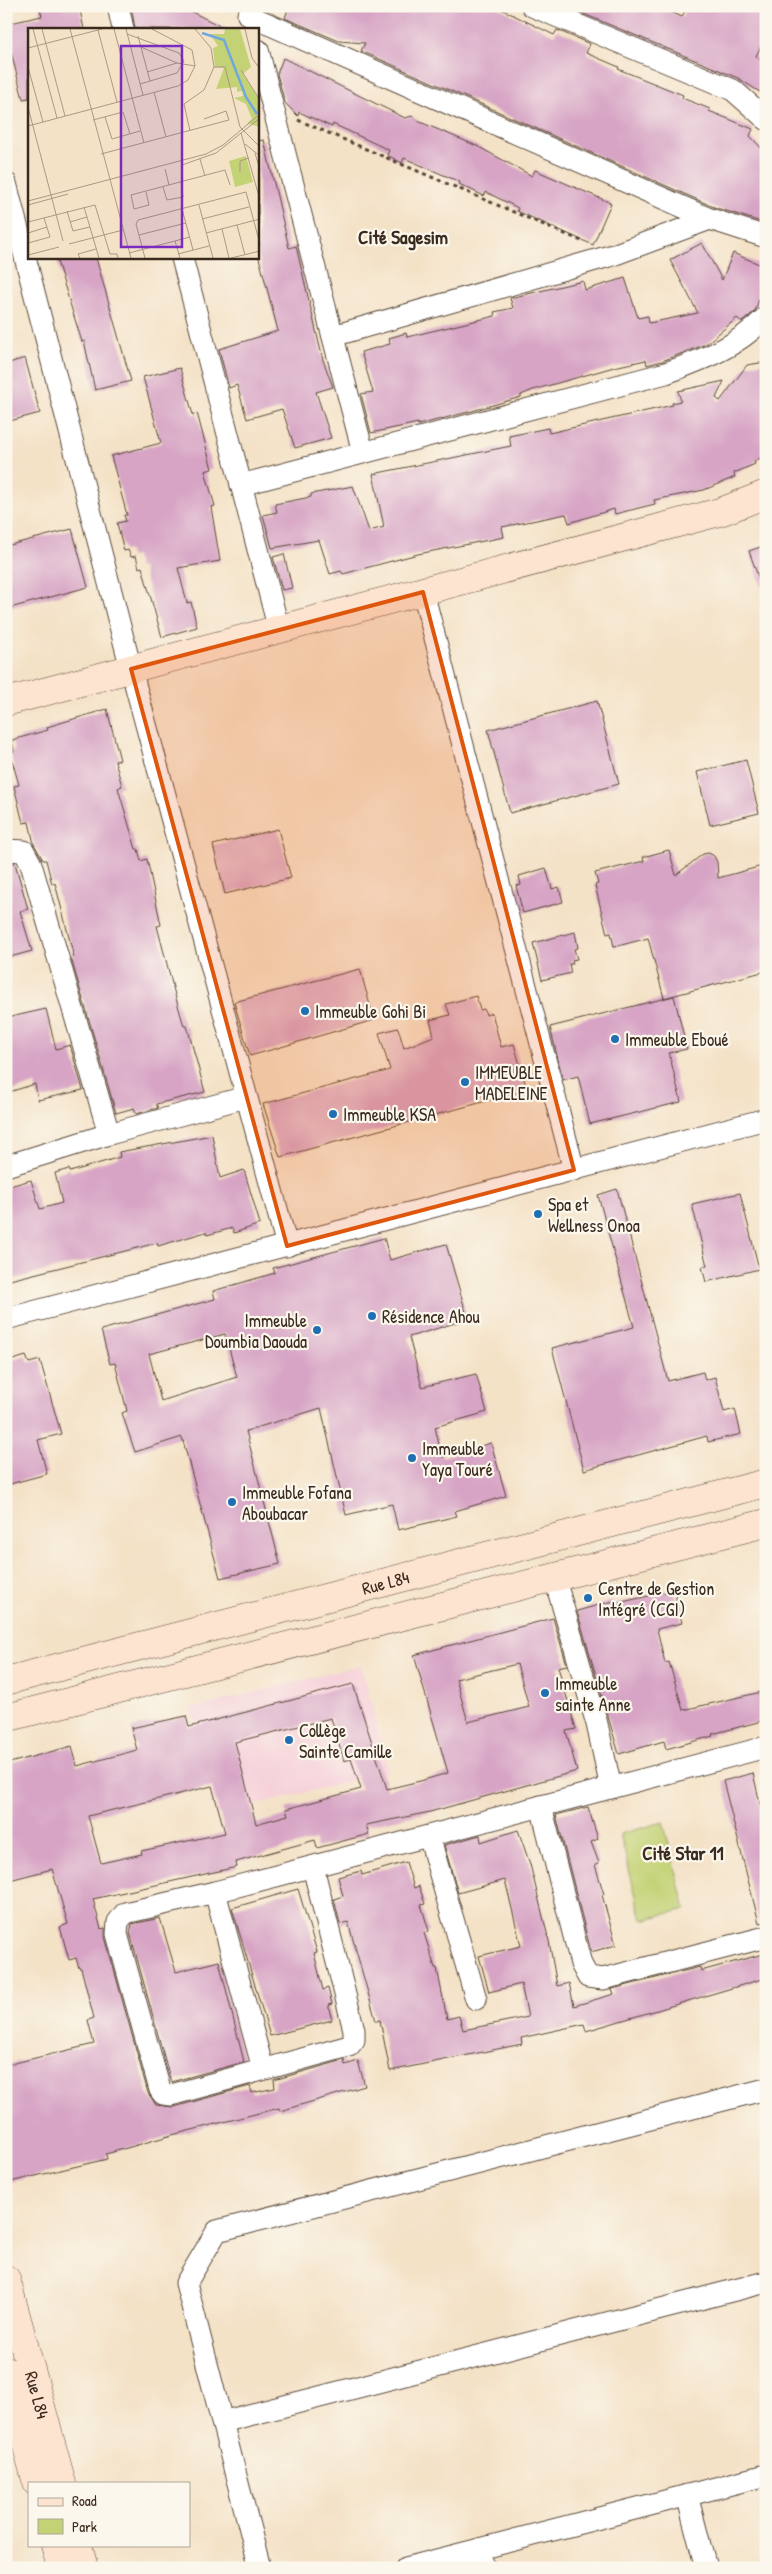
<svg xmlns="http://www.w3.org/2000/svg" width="772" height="2574" font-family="'Patrick Hand',sans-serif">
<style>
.built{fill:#f6cfd9}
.green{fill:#c3d274;stroke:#7f7e49}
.building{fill:#d7a4c5;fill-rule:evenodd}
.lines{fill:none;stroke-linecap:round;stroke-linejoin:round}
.street-casing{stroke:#574637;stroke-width:23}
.secondary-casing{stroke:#574637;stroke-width:29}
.path{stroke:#574637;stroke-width:3;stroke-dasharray:4 4;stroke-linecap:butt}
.street{stroke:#fff;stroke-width:21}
.secondary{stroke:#fde4d1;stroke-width:28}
.marked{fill:#df570d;fill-opacity:0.2;stroke:#df570d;stroke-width:4;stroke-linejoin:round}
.poi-dot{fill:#1f6fb2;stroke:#fbf7ec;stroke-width:2}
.labels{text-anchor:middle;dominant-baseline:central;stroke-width:4.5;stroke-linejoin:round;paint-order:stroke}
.poi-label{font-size:18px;fill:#3b2a1e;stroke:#fbf7ec;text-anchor:start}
.street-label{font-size:18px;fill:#3b2a1e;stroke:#fbf7ec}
.neighbourhood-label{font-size:19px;font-weight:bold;fill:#3b2a1e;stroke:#fbf7ec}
.inset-river{fill:none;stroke:#71a7df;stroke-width:2.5}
.inset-road{fill:none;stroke:#aa9883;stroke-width:1}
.view{fill:#7b2cbf;fill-opacity:0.15;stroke:#7b2cbf;stroke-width:2.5}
.inset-edge{fill:none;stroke:#3b2a1e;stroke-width:2.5}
</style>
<rect width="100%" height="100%" fill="#fbf7ec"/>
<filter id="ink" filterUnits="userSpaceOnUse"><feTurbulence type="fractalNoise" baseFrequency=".02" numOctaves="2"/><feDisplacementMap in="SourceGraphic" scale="10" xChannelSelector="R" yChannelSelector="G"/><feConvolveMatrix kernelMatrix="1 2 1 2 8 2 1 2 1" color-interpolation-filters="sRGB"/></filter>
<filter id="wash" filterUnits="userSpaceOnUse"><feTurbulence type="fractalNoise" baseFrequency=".0096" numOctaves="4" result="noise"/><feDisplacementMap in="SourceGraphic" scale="20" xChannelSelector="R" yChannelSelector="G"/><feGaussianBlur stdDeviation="1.12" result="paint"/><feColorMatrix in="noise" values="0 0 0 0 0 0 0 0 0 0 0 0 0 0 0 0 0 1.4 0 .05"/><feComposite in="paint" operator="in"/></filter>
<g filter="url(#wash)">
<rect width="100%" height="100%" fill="#f4e2c7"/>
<path class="built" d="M361,1665L388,1771L218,1815L191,1709Z"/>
<path class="green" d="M663,1822L686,1909L642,1920L620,1834Z"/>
<g id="blocks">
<g class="building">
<path d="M39,6H79L84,29H29V98L23,99L11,52L6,54V24L42,16Z"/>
<path d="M131,6H191L190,11L226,29H135Z"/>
<path d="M289,6H495L554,35L557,30L590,44L586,53L619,67L618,69L683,95L682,98L710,109L709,111L753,129L750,136L766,153V212L761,222L714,207L361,51L365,43L339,41L285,18Z"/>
<path d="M658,6L682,17L687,6H766V37L756,56L766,64V96L738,78L567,7Z"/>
<path d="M283,58L405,118L412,116L420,122L477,146L532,176L535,170L611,203L593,245L517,211L518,208L486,192L484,196L459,184L460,182L404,158L402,163L387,155L389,150L333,124L332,127L299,112L298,116L285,103L277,74Z"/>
<path d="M264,140L289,248L296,246L323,360L333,387L316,392L331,438L295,448L282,409L247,419L237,385L229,388L219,349L278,331L258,254V141Z"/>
<path d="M702,243L722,280L733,253L766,267V279L755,311L742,322L737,318L706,344L662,361L647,365L646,360L614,367L533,390L521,395V397L472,411L418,425V423L371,433L361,394L373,392L361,352L390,344L389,338L406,333L407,337L495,316L494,312L513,308L510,298L583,281L585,290L625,278L638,318L648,316L649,323L698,313L670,260Z"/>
<path d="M56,258H96L131,381L95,390L84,341L82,342Z"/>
<path d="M25,358L40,413L6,422V364Z"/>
<path d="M766,362V454L754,462L755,464L734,473L735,477L704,490L654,500L655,504L615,514L614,509L569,523L566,514L502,527L504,537L418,554L343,574L341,571L330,574L319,540L272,548L263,515L277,512L275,504L311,497V494L353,486L369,531L384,527L373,474L511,446L509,436L548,428L549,433L673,405L672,403L681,401L678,391L724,381L716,398L720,401L747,365Z"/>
<path d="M180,368L193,415L197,413L212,469L205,471L215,506L211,507L220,561L178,568L187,603L191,602L197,627L162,637L142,567L139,568L136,556L131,557L128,550L124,551L117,523L126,521L124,515H127L111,456L161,443L143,377Z"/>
<path d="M72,529L88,587L6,609V546Z"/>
<path d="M766,545V593H764L749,551Z"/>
<path d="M284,554L292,588L282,590L273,557Z"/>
<path d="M597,701L619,784L510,813L488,730Z"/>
<path d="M107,709L120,760L115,761L122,786L118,788L136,849H138L141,861L147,859L161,925L157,926L175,995L184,1026H187L205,1092L156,1104L158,1108L136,1114L134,1108L116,1113L71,958L74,957L55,883L52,884L46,860H43L34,844L29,822L23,823L14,786L19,785L10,753L14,751L12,740L48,730L47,727Z"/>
<path d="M746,760L759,813L710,825L697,772Z"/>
<path d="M278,829L291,878L225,894L213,845Z"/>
<path d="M669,850L676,875L703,854L709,853L714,856L717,862L718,878L766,865V971L664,998L648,938L614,947L611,933L607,934L595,885L598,884L595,873L644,861L643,857Z"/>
<path d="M6,863H15L28,909L20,911L32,951L6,958Z"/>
<path d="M546,868L552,889L559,887L563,902L523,913L516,886L521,885L519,876Z"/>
<path d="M575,932L578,948L574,949L577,959L572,960L573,964H569L571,973L542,980L533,943Z"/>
<path d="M360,969L374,1020L250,1056L234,1002Z"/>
<path d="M476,996L480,1010L484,1009L486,1015L492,1013L501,1047L514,1044L527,1090L280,1157L263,1104L390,1070L379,1033L398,1028L404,1048L434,1036L430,1020L450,1015L446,1004Z"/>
<path d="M674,996L687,1049L669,1053L681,1102L590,1124L578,1076L563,1080L550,1027Z"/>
<path d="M46,1009L56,1049L70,1045L83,1090L38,1100L35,1084L6,1093V1018Z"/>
<path d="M212,1135L220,1178L244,1170L260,1224L234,1233L232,1228L207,1235L206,1232L158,1246L157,1243L6,1281V1187L31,1180L40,1209L62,1203L55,1173L69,1169L70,1172L120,1157L119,1152Z"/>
<path d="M617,1189L668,1381L703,1372L705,1380L715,1377L724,1412L735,1409L741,1434L708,1442L707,1436L584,1470L552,1348L634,1327L598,1195Z"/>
<path d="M740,1193L759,1269L706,1282L702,1267L707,1266L692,1204Z"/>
<path d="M384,1238L390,1260L446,1244L468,1319L409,1337L422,1387L476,1374L487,1412L435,1427L442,1457L491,1443L506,1496L455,1511L457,1516L398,1530L392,1504L346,1515L321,1408L246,1431L280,1564L220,1578L182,1437L135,1452L122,1413L127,1411L115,1363L110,1364L101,1330L215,1299L213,1291L275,1273L273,1268ZM225,1334L237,1377L161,1401L149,1354Z"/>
<path d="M26,1356L29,1363L40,1360L61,1434L38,1440L47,1474L6,1485V1362Z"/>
<path d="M674,1590L682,1623L657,1629L665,1663L669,1662L683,1710L766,1691V1720L712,1734L713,1736L666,1749L664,1741L619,1754L577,1611L613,1601L614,1604Z"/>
<path d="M553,1618L567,1665L558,1667L576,1729L566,1731L577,1771L430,1812L366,1825L369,1834L317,1848L315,1840L236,1862L237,1867L93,1899L101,1929L105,1928V1937L148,2093L156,2105L174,2107L250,2086L252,2093L275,2088L274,2080L344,2060L345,2065L358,2061L365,2086L280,2111L279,2108L172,2135L106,2154L107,2159L6,2183V2065L94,2044L88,2020L94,2018L81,1968H79L76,1958L69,1960L60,1927L68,1924L52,1869L6,1881V1764L72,1746L77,1766L137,1750L131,1728L186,1716L189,1727L353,1684L387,1789L420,1781L448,1773L414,1655ZM517,1664L529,1707L468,1722L456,1679ZM331,1718L344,1761L351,1759L361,1789L286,1809L288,1815L256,1824L235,1742ZM212,1786L225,1833L141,1851L142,1854L101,1863L88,1816Z"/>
<path d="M753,1773L766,1830V1922L759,1923L723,1781Z"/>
<path d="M588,1807L598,1839L591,1842L599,1863L595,1865L604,1894L602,1895L616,1945L591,1952L556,1815Z"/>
<path d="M518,1830L530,1864L549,1941L557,1986L569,1983L574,2006L614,1994L612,1989L700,1967L701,1971L763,1954L766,1978L586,2031L584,2024L521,2038L522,2044L390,2071L380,2020L376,2021L348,1922L340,1924L334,1899L343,1896L338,1877L361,1871L362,1875L406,1862L414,1888L419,1886L425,1904L421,1905L429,1931L424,1933L435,1968H437L447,2019L459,2016L463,2030L528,2017L521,1984L489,1992L479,1956L521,1946L505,1880L458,1893L444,1845L480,1835L481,1842Z"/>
<path d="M298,1889L317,1952L314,1953L323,1990L328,1988L332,2004L328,2005L332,2020L270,2036L232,1908Z"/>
<path d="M160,1918L176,1972L219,1961L244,2062L171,2082L130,1933L132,1924Z"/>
</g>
</g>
</g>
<g filter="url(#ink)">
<use href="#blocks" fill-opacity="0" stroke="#574637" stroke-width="1"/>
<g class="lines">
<defs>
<g id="street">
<path d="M118,6L123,29"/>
<path d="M532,6L733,90L766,119"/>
<path d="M248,15L710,219L766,237"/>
<path d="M258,50L363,452"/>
<path d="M6,183L131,669L287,1246"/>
<path d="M182,258L279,630"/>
<path d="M333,336L613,255L710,219"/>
<path d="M241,485L666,373C706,358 735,348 766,317"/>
<path d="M423,592L574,1170"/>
<path d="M6,850L24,851L31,864L109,1134"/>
<path d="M6,1166L109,1134L246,1097"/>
<path d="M6,1319L766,1119"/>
<path d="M554,1576L597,1724L611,1788"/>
<path d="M541,1806L581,1964L588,1977L603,1979L766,1937"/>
<path d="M429,1836L476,1999"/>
<path d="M313,1867L354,2030V2040L349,2046L171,2095L163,2094L160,2090L117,1934L118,1922L125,1913L215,1892L766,1747"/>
<path d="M215,1892L263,2069"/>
<path d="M222,2422L766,2282"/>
<path d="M687,2495L706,2568"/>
<path d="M479,2549L484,2568"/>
<path d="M260,2568L186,2283L217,2231L766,2089"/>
<path d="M406,2568L766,2475"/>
</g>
<g id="secondary">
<path d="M6,702L723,511L766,494"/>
<path id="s1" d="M6,1681L766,1483"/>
<path d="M6,1718L766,1523"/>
<path id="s2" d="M6,2279L62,2483"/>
<path d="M6,2371L37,2483"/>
<path d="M55,2545L61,2568"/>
<path d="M78,2545L84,2568"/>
</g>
</defs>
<use href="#street" class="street-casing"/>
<use href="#secondary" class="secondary-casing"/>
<path class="path" d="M298,120L584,242"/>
<use href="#street" class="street"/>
<use href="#secondary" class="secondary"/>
</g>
</g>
<path class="marked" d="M423,592L574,1170L287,1246L131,669Z"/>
<g class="poi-dot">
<circle cx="305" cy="1011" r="5"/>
<circle cx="615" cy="1039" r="5"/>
<circle cx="465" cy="1082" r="5"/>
<circle cx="333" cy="1114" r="5"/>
<circle cx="538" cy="1214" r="5"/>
<circle cx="372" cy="1316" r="5"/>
<circle cx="317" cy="1330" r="5"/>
<circle cx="412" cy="1458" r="5"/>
<circle cx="232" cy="1502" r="5"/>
<circle cx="588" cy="1598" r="5"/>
<circle cx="545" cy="1693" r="5"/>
<circle cx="289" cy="1740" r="5"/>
</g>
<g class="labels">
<g class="poi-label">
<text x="315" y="1011">Immeuble Gohi Bi</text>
<text x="625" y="1039">Immeuble Eboué</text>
<text x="475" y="1072">IMMEUBLE<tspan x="475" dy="21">MADELEINE</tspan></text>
<text x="343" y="1114">Immeuble KSA</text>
<text x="548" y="1204">Spa et<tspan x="548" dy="21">Wellness Onoa</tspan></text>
<text x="382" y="1316">Résidence Ahou</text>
<text x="307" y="1320" text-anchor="end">Immeuble<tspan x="307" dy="21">Doumbia Daouda</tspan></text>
<text x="422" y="1448">Immeuble<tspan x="422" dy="21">Yaya Touré</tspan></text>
<text x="242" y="1492">Immeuble Fofana<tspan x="242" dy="21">Aboubacar</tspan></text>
<text x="598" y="1588">Centre de Gestion<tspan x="598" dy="21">Intégré (CGI)</tspan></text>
<text x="555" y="1683">Immeuble<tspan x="555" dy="21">sainte Anne</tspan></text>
<text x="299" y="1730">Collège<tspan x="299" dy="21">Sainte Camille</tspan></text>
</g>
<g class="street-label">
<text stroke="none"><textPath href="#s1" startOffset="392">Rue L84</textPath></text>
<text stroke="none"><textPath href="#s2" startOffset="120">Rue L84</textPath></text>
</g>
<g class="neighbourhood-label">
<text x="403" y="237">Cité Sagesim</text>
<text x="683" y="1853">Cité Star 11</text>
</g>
</g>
<g transform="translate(28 28)">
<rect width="231" height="231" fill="#f4e2c7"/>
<path d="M197,1H212L223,39L215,46L231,71V99L219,95L224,91L218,76L206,70L215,68L214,63L209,64V59L188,61L196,40L187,39L185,20L190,18L182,6H196ZM218,128L225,154L207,159L201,133Z" fill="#c3d274"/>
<path class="inset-river" d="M174,5L196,12L218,69L229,86"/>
<path class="inset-road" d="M5,1L29,90M14,1L37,88M42,1L103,230M86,1L116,115M98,1L115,67M217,1L224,30L232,41M70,2L89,74M99,6L151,25L156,33L149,45L112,56M110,8L122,53M113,19L149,35L167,38M0,20L74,1M0,39L15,94M186,39H197L212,99L232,119M213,42L232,72M119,44L149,35M126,64L138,109M0,79L35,213M77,89L84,111L112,103M65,92L95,84L102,106M0,98L150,58L160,52L167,38L164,22L124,1M162,103L156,76L176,62L186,39L183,20L167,1M213,105L232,172M217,116L232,128M227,125L232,142M73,126L201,92L198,83L176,91M172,131L177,148M154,137L188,125L232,90M137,141L141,157M212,144V133L221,130M135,159L139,172L155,169L153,154M118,164L121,177L106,181L103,167L197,142L202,157M0,173L178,126L195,117L232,86M0,177L40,166M171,177L185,230M56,179L71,230M154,181L165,222M39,183L45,203L62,199M174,191L221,179M0,194L67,177L82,226H89L90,230M42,194L59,189M209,197L217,227M194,201L201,230M0,205L19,199M178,205L232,191M111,207L158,195M147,213L152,230M0,215L22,209L16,190M41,216L95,202M101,225L162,209M150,226L181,218M0,227L31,219M52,230L50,226L68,221M117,230L108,196L110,192L218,164L232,216M203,230L232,223"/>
<path class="view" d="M93,18H154V219H93Z"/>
<rect width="231" height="231" class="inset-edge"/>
</g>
<rect width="772" height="2574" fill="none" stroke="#fbf7ec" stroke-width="25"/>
<rect x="28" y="2482" width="162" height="65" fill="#fbf7ec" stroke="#aea59a"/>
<rect x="38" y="2498" width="25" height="8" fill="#fde4d1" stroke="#aea59a"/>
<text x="72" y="2506" font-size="15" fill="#3b2a1e">Road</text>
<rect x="38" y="2519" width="25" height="15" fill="#c3d274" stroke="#aea59a"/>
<text x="72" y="2532" font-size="15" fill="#3b2a1e">Park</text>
</svg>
